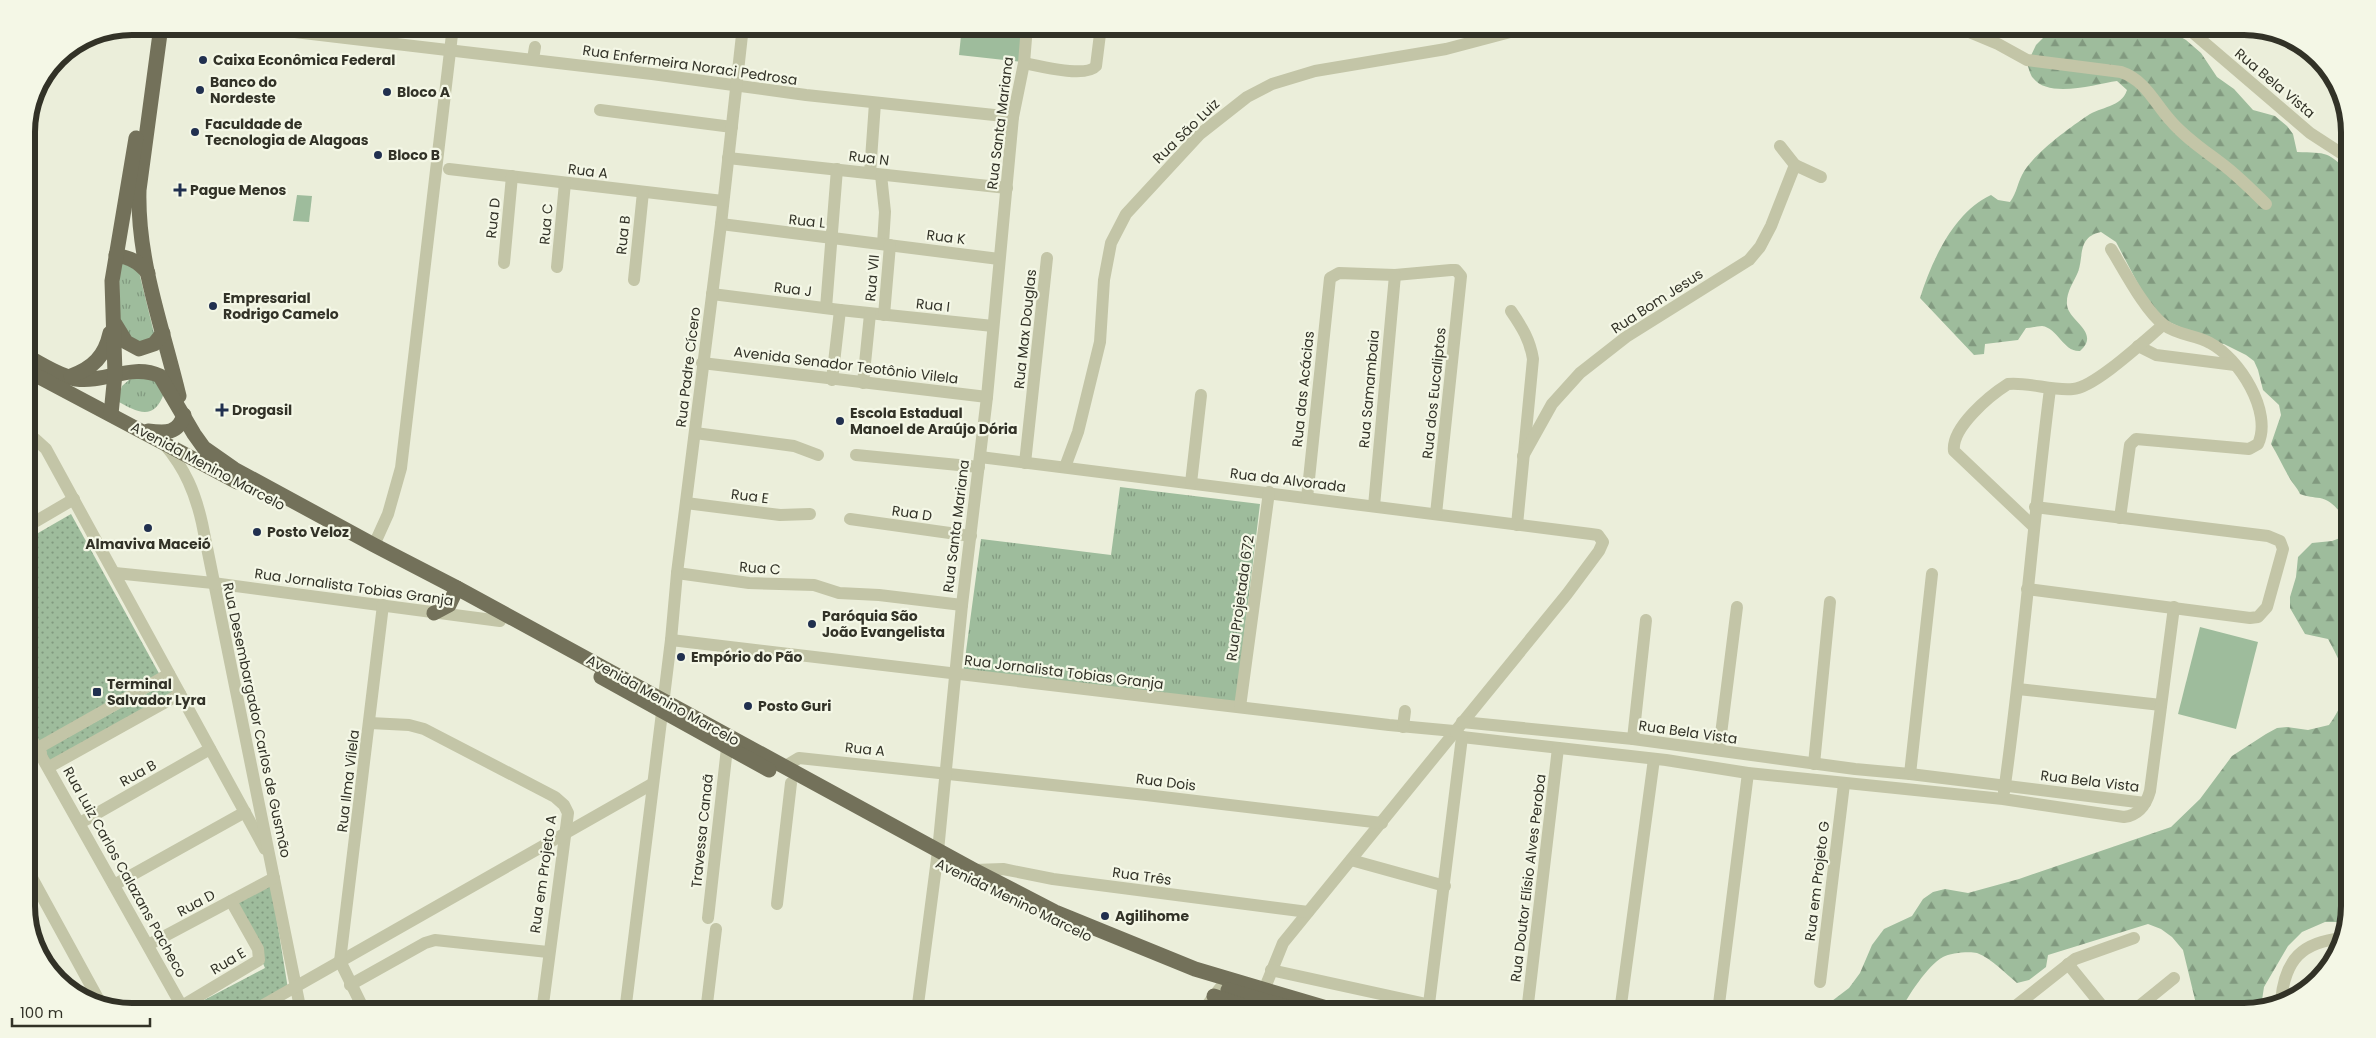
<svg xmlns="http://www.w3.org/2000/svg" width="2376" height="1038" font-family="Poppins,sans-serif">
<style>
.grass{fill:url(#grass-tufts)}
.forest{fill:url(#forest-firs)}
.park{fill:url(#park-dots)}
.pitch{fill:#9ebc9c}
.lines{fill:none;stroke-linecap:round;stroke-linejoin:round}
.minor{stroke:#c3c5a7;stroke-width:12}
.major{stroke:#73715a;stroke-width:15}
.poi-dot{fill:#21304f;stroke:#f4f7e6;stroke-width:2}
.labels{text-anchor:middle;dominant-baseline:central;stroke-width:4.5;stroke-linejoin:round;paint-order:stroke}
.poi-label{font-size:14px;font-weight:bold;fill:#323227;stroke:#f4f7e6;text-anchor:start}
.street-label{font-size:14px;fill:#323227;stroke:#f4f7e6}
.rim{fill:none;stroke:#323227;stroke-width:6}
</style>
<defs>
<pattern id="grass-tufts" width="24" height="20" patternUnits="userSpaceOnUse" patternTransform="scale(1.25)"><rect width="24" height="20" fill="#9ebc9c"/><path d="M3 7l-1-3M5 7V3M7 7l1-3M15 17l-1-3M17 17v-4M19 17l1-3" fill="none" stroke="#81997f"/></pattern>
<pattern id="forest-firs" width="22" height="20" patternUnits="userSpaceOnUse" patternTransform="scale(1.25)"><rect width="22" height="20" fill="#9ebc9c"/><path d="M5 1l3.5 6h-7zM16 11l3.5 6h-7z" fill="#81997f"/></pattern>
<pattern id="park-dots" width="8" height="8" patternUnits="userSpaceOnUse" patternTransform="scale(1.25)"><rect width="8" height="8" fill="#9ebc9c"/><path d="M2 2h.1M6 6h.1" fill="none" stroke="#81997f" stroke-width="1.8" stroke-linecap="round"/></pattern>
</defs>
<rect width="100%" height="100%" fill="#ebeeda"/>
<g class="grass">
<path d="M119,263L138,268L154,333L149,344L136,345L120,323Z"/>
<path d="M130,379H154L164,393C154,422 137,412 117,401L122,386Z"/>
<path d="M1120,487L1260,504L1236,702L963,674L981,539L1111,555Z"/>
</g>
<path class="forest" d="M2055,26H2162L2186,40L2201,53L2217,77L2234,89L2253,110L2275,116L2287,126L2293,134L2297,152C2327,153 2328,151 2350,174V906L2347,922H2325L2302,932L2288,946L2264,987L2261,1007L2244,1012H2198L2183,950L2172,937L2161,929L2148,924L2048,955L2046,967L2029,980L2017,983C2005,973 1992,959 1977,953C1969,951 1950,953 1943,957C1928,965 1907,997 1900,1012H1823L1828,1004L1849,988L1860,973L1872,945L1884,929L1912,916L1923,899L1933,892L1945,889L1968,893L2019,879L2171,827L2200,799L2232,756L2266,734L2277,728L2287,727L2308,730L2329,725C2353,692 2347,673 2328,639L2305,634L2290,608V597L2296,577L2298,557L2312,543L2332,541L2348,535C2346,519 2337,502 2320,498C2313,497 2308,497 2300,494C2297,487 2292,483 2289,477C2283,467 2278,455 2271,444L2281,415L2279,405L2263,390L2258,370L2254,361L2246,355L2224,344L2212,342L2165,320L2147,301L2116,242L2101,232C2077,237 2084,256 2078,272C2073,284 2066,292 2067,305C2069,322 2101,332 2080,351C2063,352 2058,328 2042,326C2037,326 2031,328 2026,328L2018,340L1985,344L1984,354L1974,355L1920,298C1932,260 1954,212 1991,195L1998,200L2010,202C2017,192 2017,185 2022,175C2032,155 2069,128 2087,116C2101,106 2121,108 2127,90L2117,81C2096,84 2049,99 2033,78C2030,75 2029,68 2027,64L2036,45Z"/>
<g class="park">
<path d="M71,514L161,677L37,744L26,725V540Z"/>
<path d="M169,681L175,692L49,762L43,751Z"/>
<path d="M271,884L288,989L246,1012H189L187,1009L265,968L236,901Z"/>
</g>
<g class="pitch">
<path d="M962,26L1026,27L1022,62L959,55Z"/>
<path d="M297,195L312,196L309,222L293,221Z"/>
<path d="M2200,627L2258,642L2236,729L2178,714Z"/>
</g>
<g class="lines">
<g class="minor">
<path d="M243,26L652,74L806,95L1013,117"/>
<path d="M1955,26L1998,44L2027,60L2121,72C2145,80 2154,102 2170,120C2186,139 2207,152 2226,167C2241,179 2253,191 2266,204"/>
<path d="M2185,26L2310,133L2350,159"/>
<path d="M1702,29L1707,26"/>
<path d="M533,59L535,47"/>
<path d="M1024,63C1039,66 1086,78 1096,66L1101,26"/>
<path d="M600,110L732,127"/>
<path d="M728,158L1007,188"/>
<path d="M1795,165L1821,177"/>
<path d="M449,169L723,201"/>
<path d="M870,173L875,103"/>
<path d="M881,175L885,212L883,244"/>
<path d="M721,224L999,259"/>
<path d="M2111,249C2124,270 2145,311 2164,325C2177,335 2196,335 2210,343C2239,358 2273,412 2258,444L2249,449L2136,439L2130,445L2120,518"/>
<path d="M504,263L512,176"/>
<path d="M557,267L565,183"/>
<path d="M634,280L643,192"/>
<path d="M712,294L840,310L993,326"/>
<path d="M826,308L837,169"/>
<path d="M1511,311C1522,327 1530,340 1533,359L1517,525"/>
<path d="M884,315L890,245"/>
<path d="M2138,346L2156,355L2235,365"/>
<path d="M702,363L987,397"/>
<path d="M832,380L840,310"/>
<path d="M863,383L870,314"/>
<path d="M695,433L794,446L818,455"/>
<path d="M26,439H35L46,449L265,849"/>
<path d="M165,445C185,469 195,492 202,523L301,1012"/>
<path d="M856,455L979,467"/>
<path d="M1523,456L1552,404L1580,373L1626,337L1749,260L1760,247L1771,226L1795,165L1780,146"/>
<path d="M980,457L1591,534L1598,535L1603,542L1599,551L1567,594L1283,943L1264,990"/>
<path d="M1025,463L1047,258"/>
<path d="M1065,467L1078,432L1100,342L1104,280L1111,243L1126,214L1200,134L1247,97L1272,84L1315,71L1446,49L1533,26"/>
<path d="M1191,483L1201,395"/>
<path d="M1307,498L1330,278L1339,273L1395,275L1451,270H1456L1461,276L1436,514"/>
<path d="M686,503L780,515L810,514"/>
<path d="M1374,506L1395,275"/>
<path d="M850,519L971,536"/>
<path d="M2033,526L1954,451C1951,428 1989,396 2008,384C2030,382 2051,391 2073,389C2094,388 2145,340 2163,325"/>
<path d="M26,527L74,499"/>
<path d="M374,545L388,514L401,468L453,26"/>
<path d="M115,573L213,583L500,621"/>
<path d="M677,573L749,583L814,585L839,593L879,595L962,605"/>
<path d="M2027,589L2250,618L2258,617L2267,607L2283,549L2280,541L2268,536L2035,507"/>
<path d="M671,640L1389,725L1454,731"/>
<path d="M2018,689L2161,705"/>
<path d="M1240,707L1269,492"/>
<path d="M1462,722L1633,739L1855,769L1910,774L2145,803"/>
<path d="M370,723L409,725L424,729L555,797L564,805L568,813L542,1012"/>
<path d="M1403,727L1405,711"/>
<path d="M26,729L185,1012"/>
<path d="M1462,737L1666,760L1748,773L2003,799L2124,817C2139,815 2146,805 2150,791L2174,607"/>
<path d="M1633,739L1646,620"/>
<path d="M38,748L169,674"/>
<path d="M1719,750L1737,607"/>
<path d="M26,761L41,753"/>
<path d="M1814,764L1830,602"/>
<path d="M49,767L180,694"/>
<path d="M784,767L799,758L1146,795L1382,823"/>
<path d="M1910,774L1932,574"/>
<path d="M2004,792C2023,658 2033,523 2050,389"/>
<path d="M80,823L210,749"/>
<path d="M1351,860L1445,886"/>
<path d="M26,867L102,1006"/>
<path d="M974,870L1003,869L1053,879L1308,912"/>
<path d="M114,885L245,812"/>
<path d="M777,904L791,783"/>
<path d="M708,918L727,748"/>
<path d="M148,945L274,878"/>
<path d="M2068,964L2107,1012"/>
<path d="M1271,970L1463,1012"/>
<path d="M1820,982L1844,784"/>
<path d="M350,985L425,943L435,940L548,952"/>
<path d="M2281,1001C2285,959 2302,942 2343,938"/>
<path d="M182,1006L259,960L258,949L231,901"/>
<path d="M251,1012L652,784"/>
<path d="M365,1012L340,961L383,605"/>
<path d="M625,1012L671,640L677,573L721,224L743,26"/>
<path d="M706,1012L716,929"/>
<path d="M917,1012L938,851L962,605L987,397L1013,117L1024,63L1027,26"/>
<path d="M1202,1012L1220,988"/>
<path d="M1428,1012L1462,737L1456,732"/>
<path d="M1527,1012L1558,748"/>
<path d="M1620,1012L1654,759"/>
<path d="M1718,1012L1748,773"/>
<path d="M2008,1012L2075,959L2134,938"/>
<path d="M2132,1012L2174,978"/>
</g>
<g class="major">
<path d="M161,26L139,190C137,261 163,328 179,396"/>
<path d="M116,255C130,258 138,261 148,273"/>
<path d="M115,324L126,342L139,349L154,344L163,333"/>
<path d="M26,356C42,364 59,376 76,379C105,383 132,363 160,376L194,434L204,448L234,469L374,545L457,588L974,870L1055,912L1195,969L1340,1012"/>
<path d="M26,370L237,482"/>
<path d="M71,376C93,368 105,356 110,333"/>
<path d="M111,414L115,374L112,281L136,138"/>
<path d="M148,431C166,433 178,434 184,415"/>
<path d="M434,613L449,605L457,588"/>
<path d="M601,677L769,770"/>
<path d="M1228,990L1297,1010"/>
<path d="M1214,996L1241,1005"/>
</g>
</g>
<g class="poi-dot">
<circle cx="203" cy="60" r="5"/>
<circle cx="200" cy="90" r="5"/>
<circle cx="387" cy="92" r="5"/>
<circle cx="195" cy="132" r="5"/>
<circle cx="378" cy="155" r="5"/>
<path d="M177.5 182.5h5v5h5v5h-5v5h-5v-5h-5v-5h5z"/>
<circle cx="213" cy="306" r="5"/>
<path d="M219.5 402.5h5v5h5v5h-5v5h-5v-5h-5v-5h5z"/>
<circle cx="840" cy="421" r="5"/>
<circle cx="148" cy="528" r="5"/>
<circle cx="257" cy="532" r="5"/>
<circle cx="812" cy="624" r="5"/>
<circle cx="681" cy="657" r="5"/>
<rect x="92" y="687" width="10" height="10" rx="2.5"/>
<circle cx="748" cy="706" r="5"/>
<circle cx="1105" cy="916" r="5"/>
</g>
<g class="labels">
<g class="poi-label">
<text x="213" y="60">Caixa Econômica Federal</text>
<text x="210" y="82">Banco do<tspan x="210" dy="16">Nordeste</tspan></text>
<text x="397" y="92">Bloco A</text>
<text x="205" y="124">Faculdade de<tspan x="205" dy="16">Tecnologia de Alagoas</tspan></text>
<text x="388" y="155">Bloco B</text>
<text x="190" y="190">Pague Menos</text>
<text x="223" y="298">Empresarial<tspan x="223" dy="16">Rodrigo Camelo</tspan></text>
<text x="232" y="410">Drogasil</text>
<text x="850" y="413">Escola Estadual<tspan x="850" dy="16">Manoel de Araújo Dória</tspan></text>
<text x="267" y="532">Posto Veloz</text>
<text x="148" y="544" text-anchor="middle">Almaviva Maceió</text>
<text x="822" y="616">Paróquia São<tspan x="822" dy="16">João Evangelista</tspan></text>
<text x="691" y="657">Empório do Pão</text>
<text x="107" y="684">Terminal<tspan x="107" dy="16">Salvador Lyra</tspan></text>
<text x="758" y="706">Posto Guri</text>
<text x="1115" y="916">Agilihome</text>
</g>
<g class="street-label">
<text transform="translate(690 65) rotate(8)">Rua Enfermeira Noraci Pedrosa</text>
<text transform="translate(2275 83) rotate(40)">Rua Bela Vista</text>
<text transform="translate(1000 123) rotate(-83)">Rua Santa Mariana</text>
<text transform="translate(1186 131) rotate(-44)">Rua São Luiz</text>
<text transform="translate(869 158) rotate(7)">Rua N</text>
<text transform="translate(588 171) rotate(7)">Rua A</text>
<text transform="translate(493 218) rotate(-84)">Rua D</text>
<text transform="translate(807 221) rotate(6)">Rua L</text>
<text transform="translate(546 224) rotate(-85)">Rua C</text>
<text transform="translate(623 235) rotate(-84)">Rua B</text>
<text transform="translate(946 237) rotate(7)">Rua K</text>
<text transform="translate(872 278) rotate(-85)">Rua VII</text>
<text transform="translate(793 289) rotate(7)">Rua J</text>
<text transform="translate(1657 301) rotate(-33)">Rua Bom Jesus</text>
<text transform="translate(933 305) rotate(6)">Rua I</text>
<text transform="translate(1025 329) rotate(-84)">Rua Max Douglas</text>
<text transform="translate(846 365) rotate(7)">Avenida Senador Teotônio Vilela</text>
<text transform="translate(688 367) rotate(-83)">Rua Padre Cícero</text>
<text transform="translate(1303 389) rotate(-84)">Rua das Acácias</text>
<text transform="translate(1369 389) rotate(-85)">Rua Samambaia</text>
<text transform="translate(1434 393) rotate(-84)">Rua dos Eucaliptos</text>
<text transform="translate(208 466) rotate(28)">Avenida Menino Marcelo</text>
<text transform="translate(1288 480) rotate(7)">Rua da Alvorada</text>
<text transform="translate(750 496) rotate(7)">Rua E</text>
<text transform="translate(912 513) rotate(8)">Rua D</text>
<text transform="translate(956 526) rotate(-83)">Rua Santa Mariana</text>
<text transform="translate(760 568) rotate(4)">Rua C</text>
<text transform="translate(354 587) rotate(8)">Rua Jornalista Tobias Granja</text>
<text transform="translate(1240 598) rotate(-82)">Rua Projetada 672</text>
<text transform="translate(1064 672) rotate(7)">Rua Jornalista Tobias Granja</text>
<text transform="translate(663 700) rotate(29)">Avenida Menino Marcelo</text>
<text transform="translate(257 720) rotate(78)">Rua Desembargador Carlos de Gusmão</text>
<text transform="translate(1688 732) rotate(8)">Rua Bela Vista</text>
<text transform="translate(865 749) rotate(6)">Rua A</text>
<text transform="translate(138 773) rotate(-29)">Rua B</text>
<text transform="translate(348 781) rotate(-83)">Rua Ilma Vilela</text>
<text transform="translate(2090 781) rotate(7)">Rua Bela Vista</text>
<text transform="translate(1166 782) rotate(7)">Rua Dois</text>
<text transform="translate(702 831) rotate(-84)">Travessa Canaã</text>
<text transform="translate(125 872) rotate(61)">Rua Luiz Carlos Calazans Pacheco</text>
<text transform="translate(543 874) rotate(-82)">Rua em Projeto A</text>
<text transform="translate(1142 876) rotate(8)">Rua Três</text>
<text transform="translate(1528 878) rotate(-83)">Rua Doutor Elísio Alves Peroba</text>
<text transform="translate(1817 881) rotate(-83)">Rua em Projeto G</text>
<text transform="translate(1014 900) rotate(26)">Avenida Menino Marcelo</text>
<text transform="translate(196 903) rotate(-28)">Rua D</text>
<text transform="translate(228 961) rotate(-31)">Rua E</text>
</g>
</g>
<path d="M0 0H2376V1038H0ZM132 35H2244A97 97 0 0 1 2341 132V906A97 97 0 0 1 2244 1003H132A97 97 0 0 1 35 906V132A97 97 0 0 1 132 35Z" fill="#f4f7e6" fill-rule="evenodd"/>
<path class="rim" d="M132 35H2244A97 97 0 0 1 2341 132V906A97 97 0 0 1 2244 1003H132A97 97 0 0 1 35 906V132A97 97 0 0 1 132 35Z"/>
<path d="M12 1018v8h138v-8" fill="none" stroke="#323227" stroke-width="2.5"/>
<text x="20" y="1018" font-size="15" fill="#323227" stroke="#f4f7e6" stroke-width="4" paint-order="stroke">100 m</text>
</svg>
